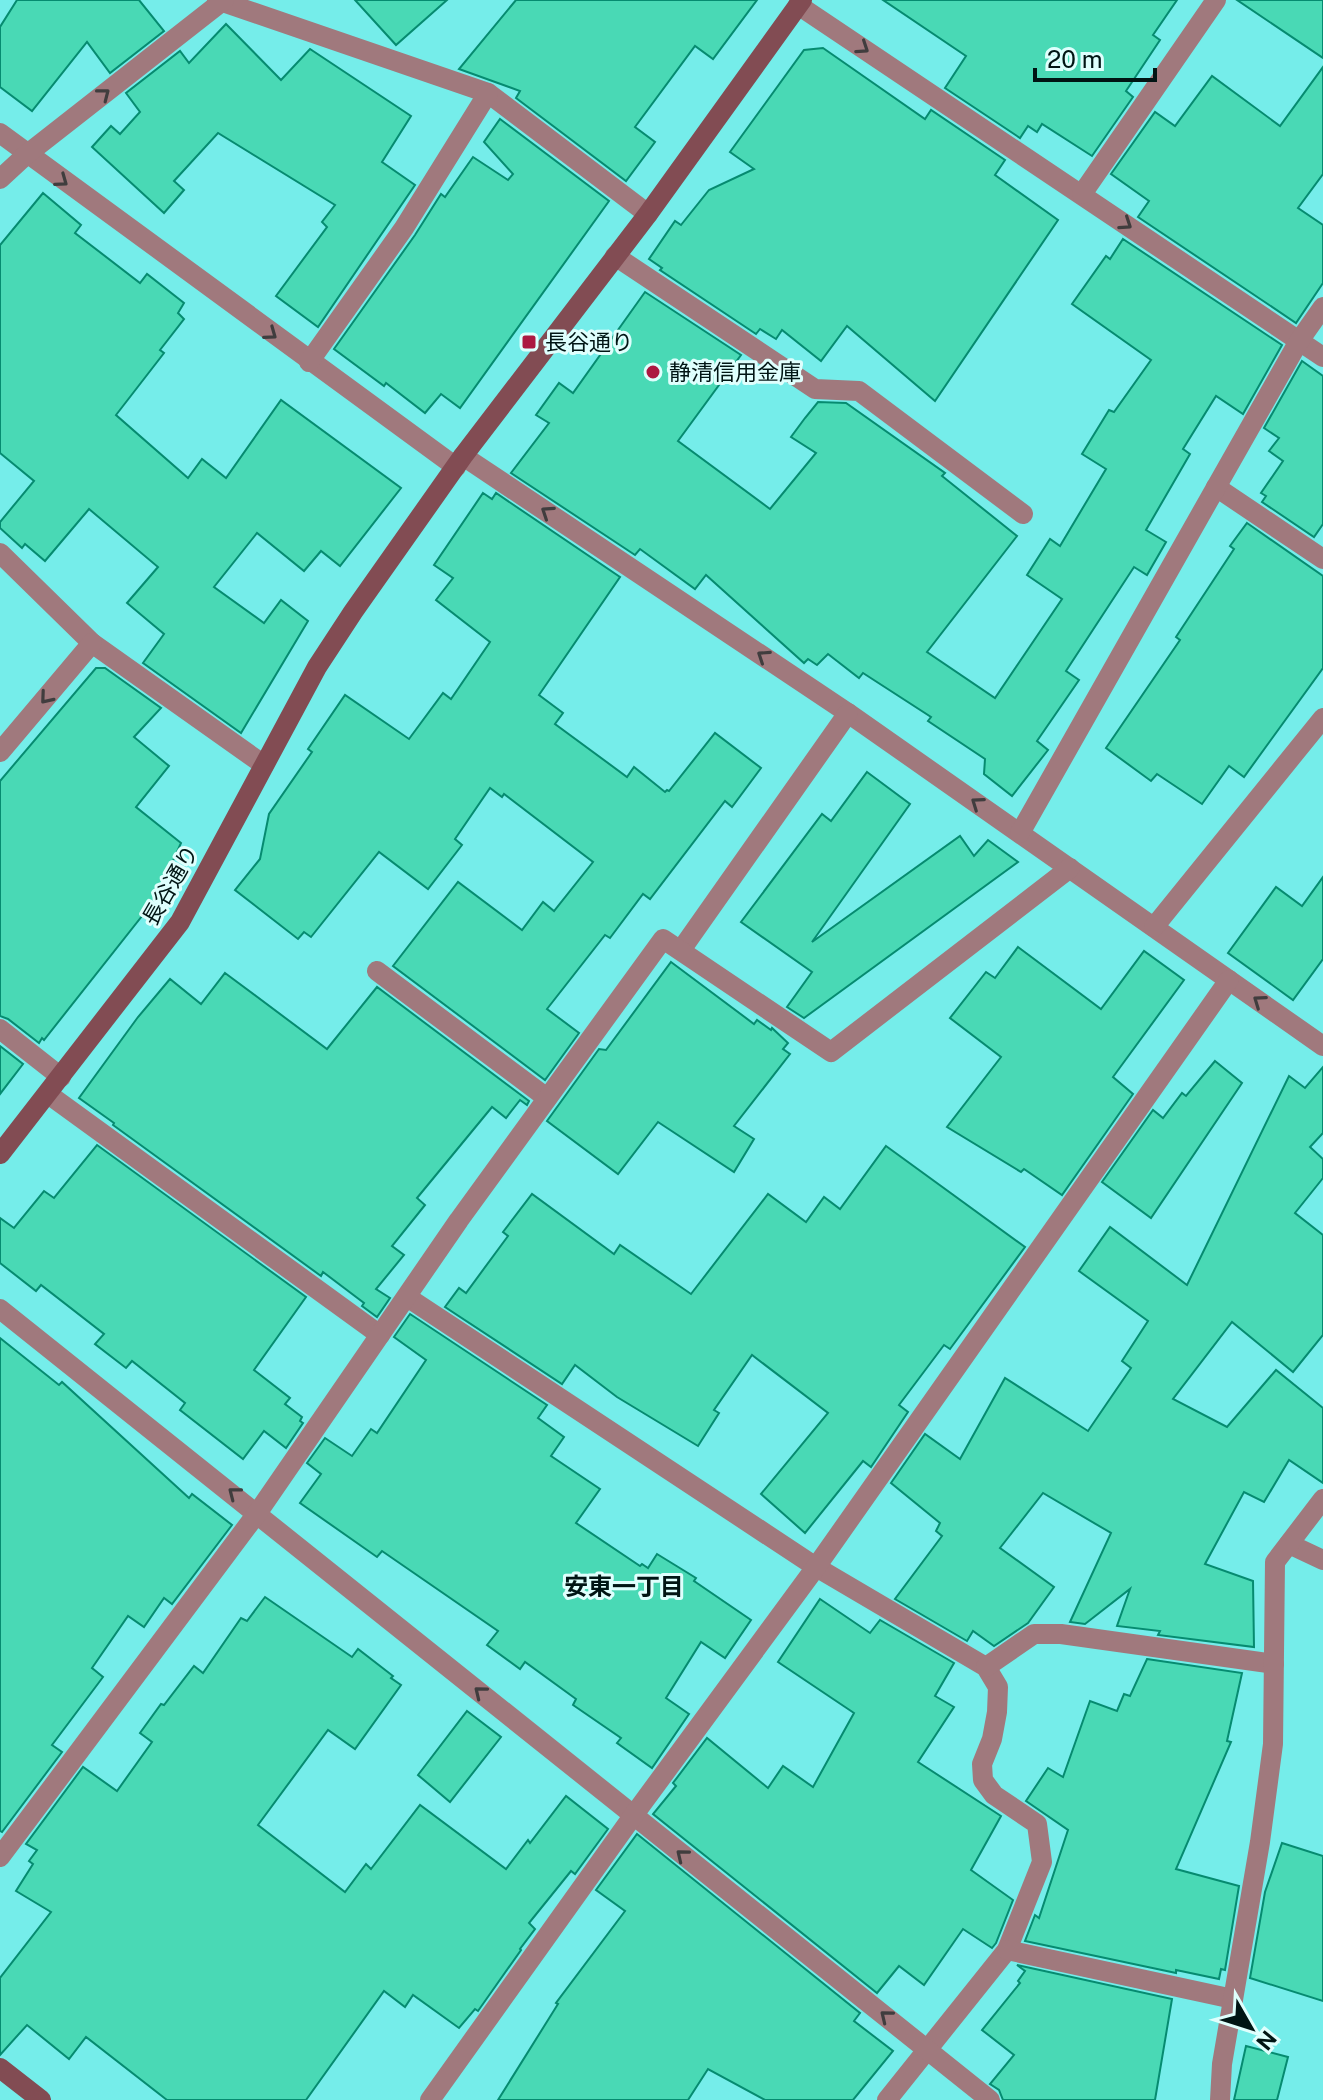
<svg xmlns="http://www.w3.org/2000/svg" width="1323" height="2100" font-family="'Public Sans','Noto Sans JP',sans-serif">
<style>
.building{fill:#49d9b5;stroke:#068b70;stroke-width:2}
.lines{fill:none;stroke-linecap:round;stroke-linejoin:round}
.street{stroke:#a0797d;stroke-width:20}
.secondary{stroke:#824c53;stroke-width:20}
.oneway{stroke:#403d3e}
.poi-dot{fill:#ac1841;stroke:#dffffd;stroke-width:3}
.labels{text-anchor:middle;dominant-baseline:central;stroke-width:6;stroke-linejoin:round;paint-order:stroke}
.poi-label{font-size:22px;fill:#001514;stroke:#dffffd;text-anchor:start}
.street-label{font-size:22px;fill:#001514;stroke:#dffffd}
.neighbourhood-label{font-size:24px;font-weight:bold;fill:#001514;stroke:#dffffd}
</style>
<rect width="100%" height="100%" fill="#75edea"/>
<g class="building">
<path d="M17,0H139L164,31L110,73L87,42L32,111L0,87V27Z"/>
<path d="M355,0H447L396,45Z"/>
<path d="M516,0H757L713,59L695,46L635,127L655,142L626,181L516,98L520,91L459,69Z"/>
<path d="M883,0H1177L1153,35L1160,40L1126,91L1133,97L1092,156L1042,124L1037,132L1028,126L1020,138L945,88L966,56Z"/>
<path d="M1237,0H1323V58Z"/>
<path d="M226,24L281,80L310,49L411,116L382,162L415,185L318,327L276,296L327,227L322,222L335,205L218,133L174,181L184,190L164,213L92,147L111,126L120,134L140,112L126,93L180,51L189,63Z"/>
<path d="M823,48L925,119L931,110L1005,160L995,175L1058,220L935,401L847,326L821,361L782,330L776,339L760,329L756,334L660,270L662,268L649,259L675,221L681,225L709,190L754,169L730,152L804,50Z"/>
<path d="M1323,67V174L1298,208L1323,225V283L1296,323L1138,217L1149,201L1111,174L1155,112L1175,126L1212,76L1280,126Z"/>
<path d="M500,119L609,201L460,408L441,394L425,413L386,383L384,386L334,349L415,235L441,194L445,197L473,157L508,180L513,174L484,142Z"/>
<path d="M43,193L81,225L75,233L140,283L147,274L184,303L178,313L184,319L160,350L164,353L116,415L188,478L202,459L226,478L281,400L401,488L340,566L321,551L304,571L257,533L214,587L264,623L281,600L308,621L241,733L143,663L164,634L127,603L158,567L89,509L45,561L25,544L22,548L0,528V522L34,481L0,453V245Z"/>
<path d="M1123,239L1282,345L1243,414L1216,396L1183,449L1190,454L1146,530L1166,542L1147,575L1134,567L1066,671L1079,680L1037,741L1048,750L1012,796L984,774L985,759L928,721L931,717L863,673L859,678L828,654L817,665L808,659L804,663L706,575L695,589L640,549L635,555L511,473L549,423L536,415L559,383L573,393L645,292L741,355L678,441L770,509L816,453L791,437L805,418L818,402L846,403L945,473L942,476L1017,536L927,652L995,698L1062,599L1027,575L1050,539L1060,546L1106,469L1082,454L1109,410L1114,412L1151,360L1072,304L1106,256L1110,259Z"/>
<path d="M1302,361L1323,376V524L1314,537L1262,502L1266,496L1261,493L1283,461L1269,451L1279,438L1264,428Z"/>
<path d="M483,493L492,499L496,493L620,577L539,695L563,713L555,724L627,777L634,767L665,792L667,790L669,791L715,733L761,768L732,807L725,801L650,899L643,894L610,938L605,935L547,1009L579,1033L545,1080L393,966L458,882L522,930L543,902L554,911L593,862L504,794L502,797L490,788L455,839L462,845L428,889L379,852L311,937L304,932L298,939L235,890L260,859L269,814L312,752L308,749L345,695L409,739L443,693L451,699L490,642L436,600L453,578L434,565Z"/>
<path d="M1247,523L1323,576V668L1244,777L1229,766L1202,804L1157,774L1151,781L1106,748L1180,640L1176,637L1234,549L1230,546Z"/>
<path d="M96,668H105L161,708L134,737L169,766L136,807L181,843L157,897L44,1040L42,1038L39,1043L8,1019L0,1016V781Z"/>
<path d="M867,772L910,804L812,942L960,836L974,856L988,840L1018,862L804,1018L787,1007L812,972L741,922L822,814L831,821Z"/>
<path d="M1323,877V959L1293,1000L1228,953L1276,887L1302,906Z"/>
<path d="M1018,947L1101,1009L1144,951L1184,980L1113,1077L1133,1094L1062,1195L1024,1169L1021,1172L947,1127L1001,1057L950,1018L986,972L995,978Z"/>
<path d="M671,962L754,1024L757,1020L771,1030L772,1028L788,1043L783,1049L790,1054L734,1126L754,1139L734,1172L658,1122L618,1174L547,1121L599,1049L606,1050Z"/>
<path d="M225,973L327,1049L377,987L529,1101L527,1105L520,1100L506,1118L492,1107L417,1198L425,1205L392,1246L404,1255L376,1289L390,1298L377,1317L362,1306L364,1303L323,1272L321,1276L113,1125L114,1123L79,1098L138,1017L170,979L201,1004Z"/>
<path d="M0,1046L23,1064L0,1094Z"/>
<path d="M1215,1061L1242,1083L1151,1218L1102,1182L1153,1110L1163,1118L1182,1093L1186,1096Z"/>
<path d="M1323,1067V1133L1310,1147L1323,1159V1178L1295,1213L1323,1235V1335L1293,1372L1232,1322L1173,1399L1227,1427L1276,1370L1323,1408V1483L1289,1460L1264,1502L1244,1492L1205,1564L1253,1581L1254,1647L1158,1635L1160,1631L1117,1626L1130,1589L1085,1624L1070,1622L1111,1533L1043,1493L1000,1548L1054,1587L1028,1623L994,1646L973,1631L967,1641L895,1599L942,1536L936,1531L940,1523L891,1483L925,1434L960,1459L1005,1378L1088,1431L1131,1368L1122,1361L1148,1321L1079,1271L1110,1227L1187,1285L1289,1076L1305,1088Z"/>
<path d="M97,1145L306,1297L254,1370L290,1398L285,1404L302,1417L300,1421L303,1423L286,1448L264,1431L243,1459L180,1410L185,1403L132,1361L126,1368L95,1344L104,1334L41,1285L36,1291L0,1263V1218L14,1228L44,1191L54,1198Z"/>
<path d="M886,1146L1025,1247L950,1349L944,1345L899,1405L908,1412L871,1467L863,1461L805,1533L761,1494L828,1413L752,1355L714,1410L719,1413L698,1446L617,1397L575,1365L562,1384L445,1307L459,1288L466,1293L508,1236L503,1232L532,1194L614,1254L620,1245L691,1294L768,1194L806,1222L824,1197L840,1209Z"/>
<path d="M410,1314L547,1405L538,1418L564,1437L551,1456L600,1489L576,1523L640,1566L642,1564L648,1568L657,1554L696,1578L694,1581L751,1620L725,1658L701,1642L666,1698L689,1714L652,1768L617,1743L621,1738L573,1705L576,1699L525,1662L520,1669L487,1645L498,1631L382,1551L377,1557L300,1503L321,1474L307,1463L325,1438L352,1456L371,1429L377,1433L426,1360L394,1337Z"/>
<path d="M0,1338L59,1385L62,1382L189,1498L192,1494L232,1525L172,1604L164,1598L144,1627L128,1616L92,1668L103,1677L52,1745L62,1752L2,1832L0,1831Z"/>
<path d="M265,1597L352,1657L358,1649L393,1676L391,1678L401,1685L355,1749L328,1730L258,1825L345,1892L366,1864L371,1869L420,1805L506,1869L528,1840L530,1843L566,1796L608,1829L575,1874L571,1871L529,1923L535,1929L520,1949L521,1950L478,2011L475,2009L459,2028L413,1995L405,2007L384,1991L306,2100H167L86,2037L69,2059L27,2025L0,2055V1978L51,1912L16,1891L33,1864L29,1861L37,1850L26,1844L83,1767L117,1791L152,1742L140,1733L161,1704L164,1705L194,1666L203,1673L241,1618L247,1621Z"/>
<path d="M820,1599L870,1633L880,1620L954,1663L935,1696L954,1707L918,1762L1001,1816L971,1870L1013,1900L996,1943L992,1948L963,1929L924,1985L899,1966L877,1993L653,1814L676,1786L673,1783L707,1738L768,1788L783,1766L813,1787L854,1713L778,1662Z"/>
<path d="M1147,1659L1242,1673L1227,1741L1231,1742L1176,1869L1239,1886L1225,1970L1221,1969L1219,1979L1176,1970V1973L1025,1941L1035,1915L1039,1918L1068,1830L1026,1801L1048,1768L1063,1777L1090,1701L1117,1711L1124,1694L1130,1696Z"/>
<path d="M467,1711L501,1737L450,1802L418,1775Z"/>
<path d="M637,1834L860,2013L854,2021L893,2051L853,2100H765L708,2069L688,2100H498L558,2004L556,2003L625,1911L596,1890Z"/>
<path d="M1282,1843L1323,1856V2001L1250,1978L1265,1892Z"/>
<path d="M1017,1965L1172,1999L1155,2100H1003L999,2090L990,2084L1014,2055L982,2030L1020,1983L1018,1981L1025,1971Z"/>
<path d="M1246,2046L1288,2057L1277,2100H1234Z"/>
</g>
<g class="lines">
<g class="street">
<path d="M217,0L488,93L648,214"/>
<path d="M798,5L1323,357"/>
<path d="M0,133L456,467"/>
<path d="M0,179L26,155L224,0"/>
<path d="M1082,194L1216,0"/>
<path d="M615,256L815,389L859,391L1023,514"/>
<path d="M309,362L404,228L488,93"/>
<path d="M463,456L848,713L1323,1046"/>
<path d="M1216,487L1323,559"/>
<path d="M0,553L92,643L264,765"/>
<path d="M0,752L92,643"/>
<path d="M1020,833L1299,341L1323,307"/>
<path d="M1154,927L1323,718"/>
<path d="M681,950L848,713"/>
<path d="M377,971L547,1098"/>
<path d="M0,1029L61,1077"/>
<path d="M48,1094L380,1335"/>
<path d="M407,1297L816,1567L986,1667L998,1687L997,1712L992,1739L982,1764L983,1780L994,1795L1037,1824L1042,1862L1007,1950L887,2100"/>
<path d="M0,1309L990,2100"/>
<path d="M1289,1544L1323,1560"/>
<path d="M986,1667L1034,1634H1061L1274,1664"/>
<path d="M0,1857L258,1512L459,1220L663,939L831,1052L1070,868"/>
<path d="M1007,1950L1233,1999"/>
<path d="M430,2100L633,1816L816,1567L1229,980"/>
<path d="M1220,2100L1222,2064L1260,1842L1273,1744L1275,1562L1323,1499"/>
</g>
<g class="secondary">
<path d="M0,1154L180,922L317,667L353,612L463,456L648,214L802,0"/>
<path d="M0,2068L41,2100"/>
</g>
</g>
<defs><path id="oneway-chevron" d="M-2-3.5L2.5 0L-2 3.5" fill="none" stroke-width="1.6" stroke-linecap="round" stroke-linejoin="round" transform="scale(2)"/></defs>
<g class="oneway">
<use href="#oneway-chevron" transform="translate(863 48) rotate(34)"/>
<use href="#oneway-chevron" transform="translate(104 94) rotate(-38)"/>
<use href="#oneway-chevron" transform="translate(62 181) rotate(36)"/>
<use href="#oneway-chevron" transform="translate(1126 224) rotate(34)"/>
<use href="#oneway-chevron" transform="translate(271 334) rotate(36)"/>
<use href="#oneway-chevron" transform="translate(547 512) rotate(-146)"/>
<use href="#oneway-chevron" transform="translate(763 656) rotate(-146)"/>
<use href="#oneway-chevron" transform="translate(46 698) rotate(130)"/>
<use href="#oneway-chevron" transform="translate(977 803) rotate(-145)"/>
<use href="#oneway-chevron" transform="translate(1259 1001) rotate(-145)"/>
<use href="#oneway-chevron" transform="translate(234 1493) rotate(-142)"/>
<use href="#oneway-chevron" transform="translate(480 1692) rotate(-141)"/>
<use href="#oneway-chevron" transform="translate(682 1855) rotate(-141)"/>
<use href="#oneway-chevron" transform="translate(886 2016) rotate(-141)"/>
</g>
<g class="poi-dot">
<rect x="521" y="334" width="16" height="16" rx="4"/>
<circle cx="653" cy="372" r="8"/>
</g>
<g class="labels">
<g class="poi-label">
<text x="545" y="342">長谷通り</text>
<text x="669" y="372">静清信用金庫</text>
</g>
<g class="street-label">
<text transform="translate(170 885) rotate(-60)">長谷通り</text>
</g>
<g class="neighbourhood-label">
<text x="624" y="1586">安東一丁目</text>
</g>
</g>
<g transform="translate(1251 2028) rotate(129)" stroke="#dffffd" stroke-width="6" paint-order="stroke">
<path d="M0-6L14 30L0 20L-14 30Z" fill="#001514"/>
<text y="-12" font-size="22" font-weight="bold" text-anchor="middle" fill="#001514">N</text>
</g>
<path d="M1035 68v12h120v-12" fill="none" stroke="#001514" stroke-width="4"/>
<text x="1047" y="68" font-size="24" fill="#001514" stroke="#dffffd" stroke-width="6" paint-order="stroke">20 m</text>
</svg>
